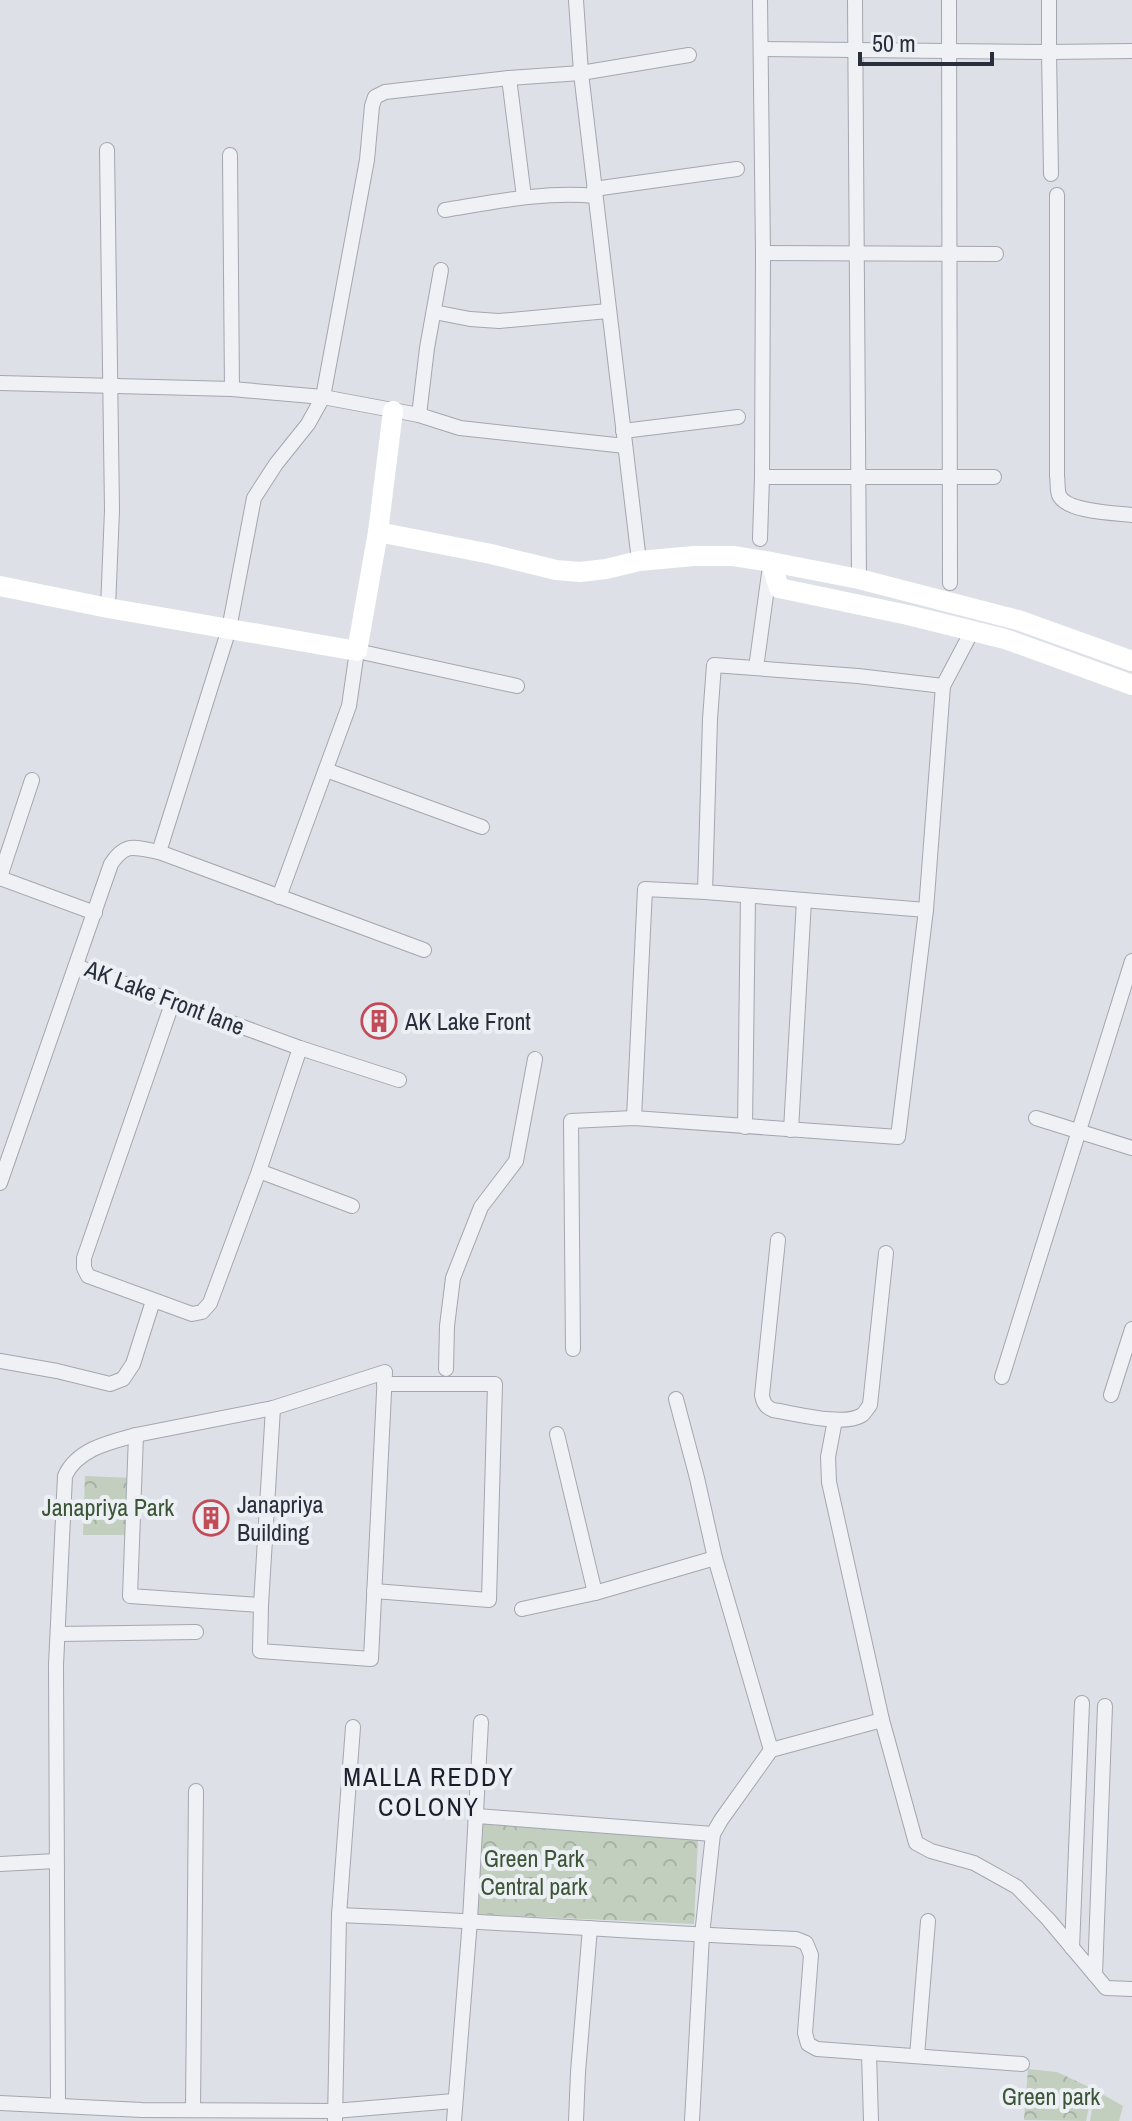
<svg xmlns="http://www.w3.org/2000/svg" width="1132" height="2121" font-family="'Archivo Narrow',sans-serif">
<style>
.forest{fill:url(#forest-crowns)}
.pitch{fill:#c2cfbf}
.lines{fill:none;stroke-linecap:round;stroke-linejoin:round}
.street-casing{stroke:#a3a7af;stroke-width:16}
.street{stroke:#eff1f4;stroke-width:14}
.secondary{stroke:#fff;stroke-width:20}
.labels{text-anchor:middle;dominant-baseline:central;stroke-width:8;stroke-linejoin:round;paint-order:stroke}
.street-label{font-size:24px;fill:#282e3b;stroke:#eceff3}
.poi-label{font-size:24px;fill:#282e3b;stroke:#eceff3;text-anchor:start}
.park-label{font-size:24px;fill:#3b5536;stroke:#eceff3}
.neighbourhood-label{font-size:26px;letter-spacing:2px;fill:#1a1f2b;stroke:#eceff3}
</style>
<defs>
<pattern id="forest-crowns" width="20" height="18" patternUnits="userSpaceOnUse" patternTransform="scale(2)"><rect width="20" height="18" fill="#c2cfbf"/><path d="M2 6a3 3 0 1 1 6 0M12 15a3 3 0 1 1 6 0" fill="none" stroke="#a7b2a5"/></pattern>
</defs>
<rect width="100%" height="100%" fill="#dde0e6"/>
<g class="forest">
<path d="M85,1476L134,1478L132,1535H83Z"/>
<path d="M483,1823L698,1839L694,1924L477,1914Z"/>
<path d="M1028,2069L1057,2072L1093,2089L1086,2121L1024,2120Z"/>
</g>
<path class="pitch" d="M1095,2090L1123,2106L1119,2121H1090Z"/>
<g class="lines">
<defs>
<g id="street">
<path d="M576,0L581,73L639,561"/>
<path d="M760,0L763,253L762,477H994"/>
<path d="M855,0L859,579"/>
<path d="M949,0L950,583"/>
<path d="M1049,0V52L1132,51"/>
<path d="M761,49L1049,52L1051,174"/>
<path d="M509,78L524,197"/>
<path d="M107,150L112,510L108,608"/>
<path d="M230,155L232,389"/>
<path d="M594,189L737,169"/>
<path d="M1057,195V476C1058,481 1057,490 1059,495C1066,512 1115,513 1132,515"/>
<path d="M445,210C494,202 545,191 595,196"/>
<path d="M763,253L996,254"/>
<path d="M434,312L470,319L499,321L608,311"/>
<path d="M0,383L232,389L323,397L419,415L460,428L625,446"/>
<path d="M419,415L427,348L441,270"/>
<path d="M623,431L738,417"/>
<path d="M760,539L762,477"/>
<path d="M756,668L770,566"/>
<path d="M326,770L482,827"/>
<path d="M159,852L229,629L254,498L276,464L308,424L323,397L367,160L372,106L375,97L385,92L509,78L581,73L689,55"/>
<path d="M0,877L32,780"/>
<path d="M0,878L95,913"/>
<path d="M279,897L349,706L357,651L517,686"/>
<path d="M926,910L705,892L710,719L714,665L858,676L943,686"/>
<path d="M76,966L300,1048L399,1080"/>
<path d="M173,1001L84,1258V1268L88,1276L192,1314L202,1312L210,1303L259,1171L300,1048"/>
<path d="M634,1118L645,889L705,892"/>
<path d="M1036,1118L1132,1148"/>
<path d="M745,1127L748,896"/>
<path d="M791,1130L804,900"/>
<path d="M259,1171L352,1206"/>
<path d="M0,1183L111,864C126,841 135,848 159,852L424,950"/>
<path d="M778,1240L762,1395C763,1402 765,1407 773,1410C794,1413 844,1427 862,1415C865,1413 868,1407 870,1405L886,1253"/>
<path d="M573,1349L571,1121L634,1118L898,1137L926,910L943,686L972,631"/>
<path d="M0,1361L57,1371L110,1384L123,1379L133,1364L153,1301"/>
<path d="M446,1369L447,1326L453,1278L481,1207L516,1161L535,1059"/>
<path d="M1002,1377L1132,961"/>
<path d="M1111,1395L1132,1329"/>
<path d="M676,1399L697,1478L715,1558L771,1750"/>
<path d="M835,1420L828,1457L829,1482L882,1720L916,1843L931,1851L974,1863L1017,1887L1048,1919L1106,1988L1132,1989"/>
<path d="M557,1434L595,1593"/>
<path d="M136,1435L130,1596L261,1605L273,1408"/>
<path d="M374,1591L489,1600L495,1384H384"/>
<path d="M522,1609L595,1593L715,1558"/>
<path d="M58,1634L196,1632"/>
<path d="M477,1816L713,1834"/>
<path d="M0,1864L56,1861"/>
<path d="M339,1915C492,1921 644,1933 796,1939L806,1943L811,1955L805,2033L808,2044L817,2049L1022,2064"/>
<path d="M1072,1948L1082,1703"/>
<path d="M1095,1975L1105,1706"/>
<path d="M869,2053L871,2121"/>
<path d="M917,2056L928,1921"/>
<path d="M0,2103L142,2110L334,2111L454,2101"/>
<path d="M58,2104L56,1665L65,1476C77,1449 110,1442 136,1435L273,1408L385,1372L371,1659L260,1651L261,1605"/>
<path d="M193,2109L196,1791"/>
<path d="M335,2121L339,1915L353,1727"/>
<path d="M454,2121L470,1920L481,1722"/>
<path d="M576,2121L578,2072L590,1928"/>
<path d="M692,2121L702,1935L713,1834L721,1820L771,1750L882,1720"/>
</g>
</defs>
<use href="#street" class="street-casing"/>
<use href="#street" class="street"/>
<g class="secondary">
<path d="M378,532L491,554L556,570L580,572L606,569L639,561L694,556H733L771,562L859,579L1018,620L1132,661"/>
<path d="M771,562L779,588L908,615L1005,639L1132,685"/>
<path d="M0,586L108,608L357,651L378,532L393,411"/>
</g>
</g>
<defs>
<symbol id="building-ring" viewBox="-11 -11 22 22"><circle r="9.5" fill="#eceff3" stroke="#c34a57" stroke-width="1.5"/><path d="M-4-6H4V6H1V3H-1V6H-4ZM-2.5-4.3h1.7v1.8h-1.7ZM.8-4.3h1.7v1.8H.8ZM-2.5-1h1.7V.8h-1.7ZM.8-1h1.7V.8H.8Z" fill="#c34a57"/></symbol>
</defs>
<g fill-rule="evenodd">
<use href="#building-ring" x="359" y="1001" width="40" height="40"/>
<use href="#building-ring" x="191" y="1498" width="40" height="40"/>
</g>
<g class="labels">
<g class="street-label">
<text transform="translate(165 997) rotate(21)">AK Lake Front lane</text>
</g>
<g class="poi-label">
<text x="405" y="1021">AK Lake Front</text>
<text x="237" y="1504">Janapriya<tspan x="237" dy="28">Building</tspan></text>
</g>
<g class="park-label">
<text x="108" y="1507">Janapriya Park</text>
<text x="534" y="1858">Green Park<tspan x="534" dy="28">Central park</tspan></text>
<text x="1051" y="2096">Green park</text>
</g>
<g class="neighbourhood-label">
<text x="429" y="1776">MALLA REDDY<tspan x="429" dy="30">COLONY</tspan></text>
</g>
</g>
<path d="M860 52v12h132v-12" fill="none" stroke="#282e3b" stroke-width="4"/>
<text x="872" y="52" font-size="24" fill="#282e3b" stroke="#eceff3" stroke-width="6" paint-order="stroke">50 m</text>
</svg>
